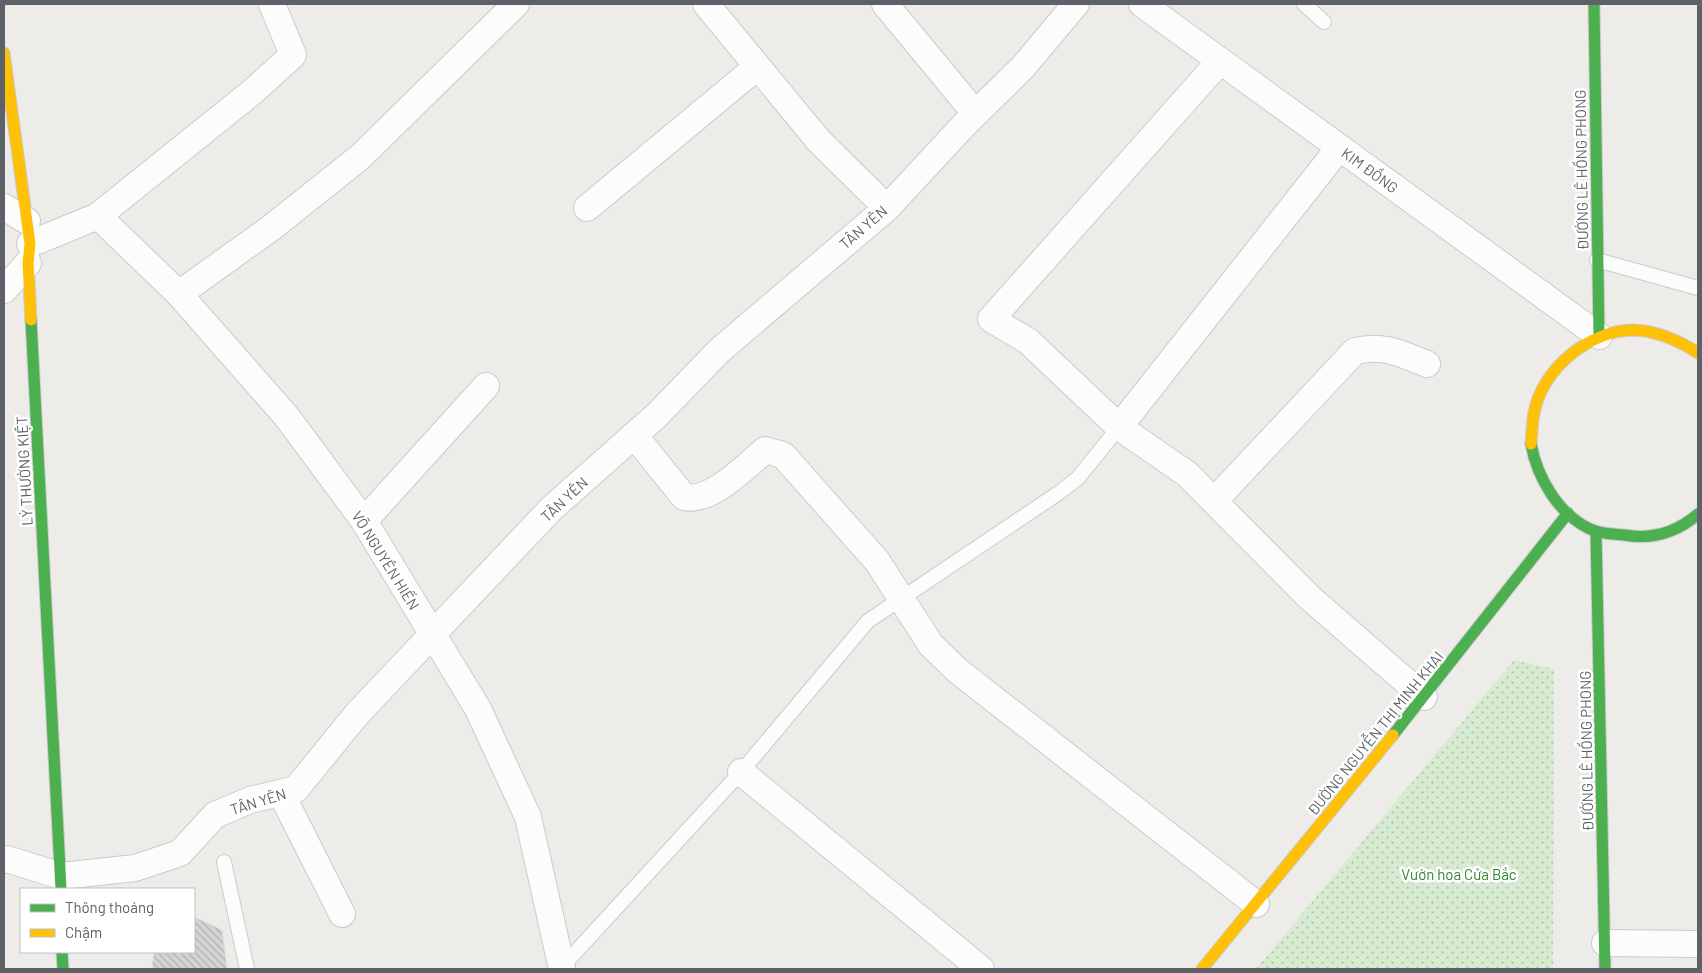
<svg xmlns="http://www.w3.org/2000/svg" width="1702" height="973" font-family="Barlow,sans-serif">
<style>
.park{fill:url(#park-dots)}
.building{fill:url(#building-back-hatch);stroke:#dedbd6}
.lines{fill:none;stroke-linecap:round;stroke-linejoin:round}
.lane-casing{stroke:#cacbca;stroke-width:16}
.street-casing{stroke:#cacbca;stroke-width:28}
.fast-casing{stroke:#cacaca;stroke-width:13}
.slow-casing{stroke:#cacaca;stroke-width:13}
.lane{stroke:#fcfcfc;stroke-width:14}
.street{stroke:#fcfcfc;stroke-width:26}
.fast{stroke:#4caf50;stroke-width:11}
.slow{stroke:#ffc107;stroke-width:11}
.labels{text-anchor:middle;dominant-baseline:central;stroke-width:5;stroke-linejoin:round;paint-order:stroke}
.street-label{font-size:15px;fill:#5c6267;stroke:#fff}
.park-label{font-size:15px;fill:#32862c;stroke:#fff}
</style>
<defs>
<pattern id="park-dots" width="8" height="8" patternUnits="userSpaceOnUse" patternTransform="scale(1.25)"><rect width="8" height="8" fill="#d7ebd1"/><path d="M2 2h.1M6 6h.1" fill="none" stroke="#b2c2ad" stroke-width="1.8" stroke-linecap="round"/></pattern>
<pattern id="building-back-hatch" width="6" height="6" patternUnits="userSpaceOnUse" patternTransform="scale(1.25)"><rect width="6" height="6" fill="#d6d4d2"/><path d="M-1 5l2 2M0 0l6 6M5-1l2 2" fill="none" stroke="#b1afae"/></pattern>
</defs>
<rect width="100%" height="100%" fill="#eeece8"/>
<path class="park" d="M1514,660L1554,669L1553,969H1256Z"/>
<path class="building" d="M194,917L222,930L227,969H152L154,952H194Z"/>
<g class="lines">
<defs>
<g id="lane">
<path d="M1304,4L1324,22"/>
<path d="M1597,260L1698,288"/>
<path d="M224,862L247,969"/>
<path d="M561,968L741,772L868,621L1060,492L1078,478L1119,427"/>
</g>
<g id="street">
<path d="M706,4L819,141L887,208"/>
<path d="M885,4L975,113"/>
<path d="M1142,4L1599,336"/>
<path d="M1220,61L991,319L1028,341L1119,427L1187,474L1310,598L1424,697"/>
<path d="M4,207L27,221"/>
<path d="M587,208L757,67"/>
<path d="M98,216L179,294L287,417L364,521L478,709L528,817L562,969"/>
<path d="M30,244L98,216L251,93L293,55L272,4"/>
<path d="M4,290L28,263"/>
<path d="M179,294L271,228L360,157L516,4"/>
<path d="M1119,427L1339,148"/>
<path d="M634,435L684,497C711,503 746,466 765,450L783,455L877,561L931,645L958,671L1256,904"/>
<path d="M1214,501L1355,351C1384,344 1401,354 1427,364"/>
<path d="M364,521L486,386"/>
<path d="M741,772L981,969"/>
<path d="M281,793L342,914"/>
<path d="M4,860L7,859L61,876L135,868L180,853L215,815L250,800L296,789L357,714L551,509L657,415L720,350L887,208L965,124L1023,67L1076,4"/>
<path d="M1605,943L1698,944"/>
</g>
<g id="fast">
<path d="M1594,4L1599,336"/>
<path d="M31,320L61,889"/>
<path d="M1531,444C1537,477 1558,514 1590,529C1601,534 1612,534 1624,535C1652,540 1676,533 1698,514"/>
<path d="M1596,533L1605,969"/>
<path d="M1393,735L1568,513"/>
<path d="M62,952L63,969"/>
</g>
<g id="slow">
<path d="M4,53L30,244L28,263L31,320"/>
<path d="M1531,444C1532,434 1532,423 1534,413C1542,369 1589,330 1634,330C1658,331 1678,340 1698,353"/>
<path d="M1202,969L1393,735"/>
</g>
</defs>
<use href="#lane" class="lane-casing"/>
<use href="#street" class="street-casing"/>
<use href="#fast" class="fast-casing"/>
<use href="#slow" class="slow-casing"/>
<use href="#lane" class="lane"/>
<use href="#street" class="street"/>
<use href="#fast" class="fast"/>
<use href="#slow" class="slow"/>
</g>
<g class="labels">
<g class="street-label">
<text transform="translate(1370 170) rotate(36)">KIM ĐỒNG</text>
<text transform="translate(1581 170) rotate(-91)">ĐƯỜNG LÊ HỒNG PHONG</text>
<text transform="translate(863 227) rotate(-41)">TÂN YÊN</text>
<text transform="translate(24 471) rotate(-93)">LÝ THƯỜNG KIỆT</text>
<text transform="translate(564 499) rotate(-43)">TÂN YÊN</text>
<text transform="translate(386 560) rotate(58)">VÕ NGUYÊN HIẾN</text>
<text transform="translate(1375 733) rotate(-51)">ĐƯỜNG NGUYỄN THỊ MINH KHAI</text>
<text transform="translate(1586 751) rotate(-91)">ĐƯỜNG LÊ HỒNG PHONG</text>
<text transform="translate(258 801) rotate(-17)">TÂN YÊN</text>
</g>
<g class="park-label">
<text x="1459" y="874">Vườn hoa Cửa Bắc</text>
</g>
</g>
<rect width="1702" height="973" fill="none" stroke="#5c6267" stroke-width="10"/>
<rect x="20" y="888" width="175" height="65" fill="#ffffff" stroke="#bec0c2"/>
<rect x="30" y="904" width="25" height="8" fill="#4caf50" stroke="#bec0c2"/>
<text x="65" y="913" font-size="15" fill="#5c6267">Thông thoáng</text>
<rect x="30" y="929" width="25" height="8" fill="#ffc107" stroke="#bec0c2"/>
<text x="65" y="938" font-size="15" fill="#5c6267">Chậm</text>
</svg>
